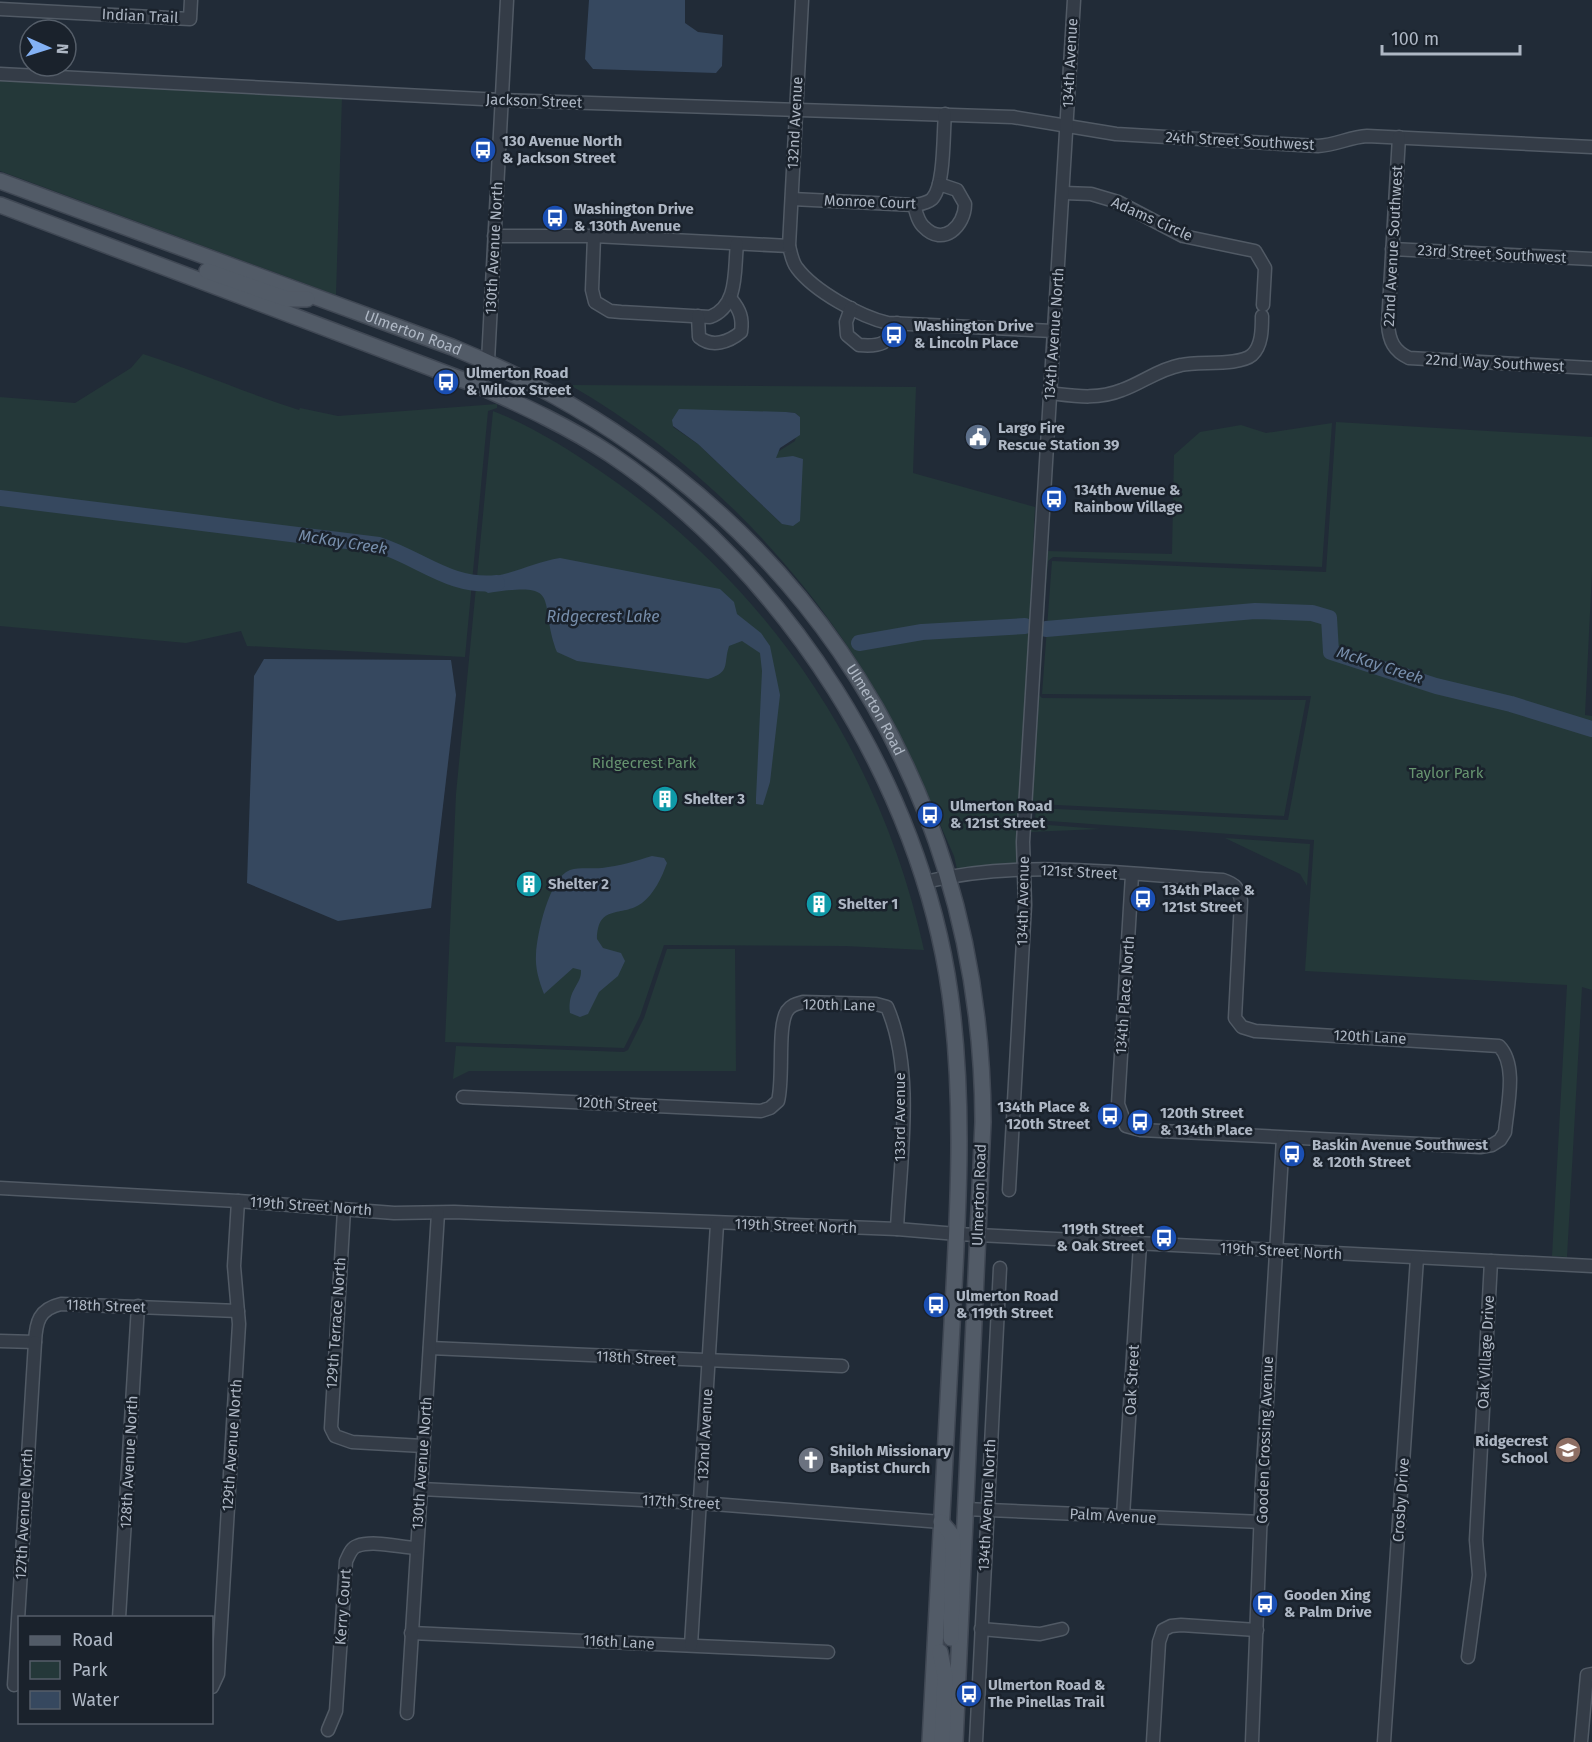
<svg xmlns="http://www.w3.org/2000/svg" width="1592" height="1742" font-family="'Fira Sans',sans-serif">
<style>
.green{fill:#243839;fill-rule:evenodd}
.water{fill:#36485f}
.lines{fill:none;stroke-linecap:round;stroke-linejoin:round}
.river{stroke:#36485f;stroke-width:16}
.minor-casing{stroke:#515a65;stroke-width:15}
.major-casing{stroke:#404854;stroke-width:18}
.minor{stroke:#343c47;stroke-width:12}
.major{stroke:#525b67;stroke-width:15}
.labels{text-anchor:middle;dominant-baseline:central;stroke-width:5;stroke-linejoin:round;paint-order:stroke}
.street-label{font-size:15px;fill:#aeb7c4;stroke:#1a222c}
.poi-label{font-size:15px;font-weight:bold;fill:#aeb7c4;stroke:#1a222c;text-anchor:start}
.park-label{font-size:15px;fill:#679470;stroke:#1a222c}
.water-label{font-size:16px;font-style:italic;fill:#778eab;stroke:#1a222c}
</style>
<rect width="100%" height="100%" fill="#212b37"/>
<g class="green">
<path d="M0,79L342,97L336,295L0,171Z"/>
<path d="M143,354C196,371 246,393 299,410L300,408L338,416L497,404V408L488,411L465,657L247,646L241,631L186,643L0,626V397L75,403L131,368Z"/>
<path d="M570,385L916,387L913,473L1035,507L1018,864L957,869L954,856C936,816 920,774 900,735C826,591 711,466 570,385ZM786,412L795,413L800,417L795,441L776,453V458H797L782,524L698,444L673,427V418Z"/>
<path d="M493,411C532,426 568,449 603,473C770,587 881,753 924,950L845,946L664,945L640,1016L624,1048L445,1042L456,794Z"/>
<path d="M1336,422L1592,437V572L1585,715L1592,716V990L1582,987L1567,1257L1552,1256L1567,985L1305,971L1314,840L1035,820L1036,808L1288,820L1311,696L1042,694L1052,561L1326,572Z"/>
<path d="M1332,423L1322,567L1053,557L1048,561L1037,693L1042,698L1306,700L1284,816L1036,804L1031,808L1030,820L1035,824L1100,829L1029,832L1046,551L1172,554L1174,455L1200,432L1241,425L1266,433Z"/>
<path d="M1225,838L1310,844L1307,886L1300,874Z"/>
<path d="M667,949H735L736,1071H469L453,1079L456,1046L624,1052L628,1050L644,1018Z"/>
</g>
<g class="water">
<path d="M589,0H685V23L698,32L723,35L722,66L716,73L593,69L585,59Z"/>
<path d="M679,409L786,412L795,413L800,417V435L780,448L776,458L793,456L803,459L800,521L793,526L782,524L698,444L673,426L672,420Z"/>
<path d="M560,558L720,589L734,602L737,614L761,633L770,646L780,695L770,782L763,805L756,804V798L762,671L760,653L742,641L729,646C723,665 731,672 708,679L577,661L557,652C537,599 565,581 488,593L476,585C486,575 495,577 508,573C526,568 541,561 560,558Z"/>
<path d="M264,659L451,660L456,695L431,908L338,921L247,883L254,676Z"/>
<path d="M652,856L664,858L667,863C662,877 654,894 642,903C621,918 598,903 597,939L603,948L621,953L625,961L618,976L599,992L588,1014L580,1017L570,1013C567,989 582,985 581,970L573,968L544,994C539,981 535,968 536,954C537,934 549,878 570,870C580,867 592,869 602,868C619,866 636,861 652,856Z"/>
</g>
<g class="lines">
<g class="river">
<path d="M0,498L379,545C422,559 450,588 497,583"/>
<path d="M1046,629L1255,611L1312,613L1329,618L1331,652L1436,686L1511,704L1592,729"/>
<path d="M859,643L922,632L1025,626"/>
</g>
<defs>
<g id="minor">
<path d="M0,9L190,19L191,0"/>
<path d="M0,74L502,100L1013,117L1116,134L1318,146C1336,145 1350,137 1367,136L1592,147"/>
<path d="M1399,137L1388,324C1389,341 1394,351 1409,358L1592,368"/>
<path d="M1064,193L1091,194L1118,202L1183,236L1255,251L1265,268L1263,305"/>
<path d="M792,199L914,205C920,204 926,204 932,199C945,186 943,133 945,114"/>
<path d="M914,205C916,212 918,222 924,227C943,247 965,226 965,204L957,190L939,184"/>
<path d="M494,236H594L789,246C791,253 792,262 797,268C814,291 861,317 888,323L1053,331"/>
<path d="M594,236L592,290L595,302L610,311L621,312L710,317C739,306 734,270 737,244"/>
<path d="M789,246L802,0"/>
<path d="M1392,249L1592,259"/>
<path d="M851,308L846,322L847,335L859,345C879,347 891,344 897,323"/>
<path d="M698,316L699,337C712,348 729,342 741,332C743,318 740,310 731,299"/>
<path d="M479,386L488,361L507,0"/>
<path d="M1049,393C1075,396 1097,400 1122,390C1142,383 1159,369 1181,365C1199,361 1239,366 1252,355C1262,346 1262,329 1262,316"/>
<path d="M925,882C1022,858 1124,874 1223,880C1235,884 1239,888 1241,901L1235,1018L1242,1027L1255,1031L1499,1046C1518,1065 1507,1107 1505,1132L1500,1140L1492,1145L1480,1147L1141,1130L1126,1126L1118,1104L1132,875"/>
<path d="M463,1097L761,1111L770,1108L778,1101C784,1078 777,1027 787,1011C791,1005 796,1004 803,1002L876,1004L887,1007C915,1071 900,1161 897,1229"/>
<path d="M0,1188L238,1201L394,1213L454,1212L897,1229L957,1234L1592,1266"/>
<path d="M1009,1190L1025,905L1023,842L1074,0"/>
<path d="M344,1210L331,1428L335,1436L352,1442L423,1446"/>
<path d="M0,1341L35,1342C36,1322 39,1309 61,1304L238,1311"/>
<path d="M430,1348L842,1366"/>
<path d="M421,1489L701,1503L941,1522"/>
<path d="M965,1509L1262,1522"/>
<path d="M1123,1516L1140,1244"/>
<path d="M119,1618L138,1306"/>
<path d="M981,1629L1040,1634L1062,1629"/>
<path d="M411,1633L828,1652"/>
<path d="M691,1645L717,1224"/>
<path d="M1468,1657L1479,1575L1476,1540L1491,1261"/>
<path d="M14,1685L35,1342"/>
<path d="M212,1687L218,1674L239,1324L234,1266L238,1201"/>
<path d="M407,1713L438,1213"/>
<path d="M328,1730L336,1711L346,1561C349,1555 351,1548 357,1546C373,1540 399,1547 416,1548"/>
<path d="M976,1742L1000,1268"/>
<path d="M1153,1742L1159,1642L1163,1630L1171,1626L1181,1625L1257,1630"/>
<path d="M1252,1742L1262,1483L1283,1138"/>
<path d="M1384,1742L1417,1258"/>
<path d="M1581,1742L1587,1675L1592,1674"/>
</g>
<g id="major">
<path id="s1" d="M0,181L452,347C779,480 982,766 983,1122L955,1742"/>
<path d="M0,205L479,386C524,406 569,427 610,454C786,572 921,784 950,994C966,1110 957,1228 951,1344C944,1477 937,1609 930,1742"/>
<path d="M207,271L287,299H307"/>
<path d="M941,1522L952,1535L953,1545L951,1638"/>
<path d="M940,1652L945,1676L942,1742"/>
</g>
</defs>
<use href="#minor" class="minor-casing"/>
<use href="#major" class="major-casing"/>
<use href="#minor" class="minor"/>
<use href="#major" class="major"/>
</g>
<defs>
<symbol id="bus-disc" viewBox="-11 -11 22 22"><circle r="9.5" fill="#1a4fb4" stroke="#1a222c"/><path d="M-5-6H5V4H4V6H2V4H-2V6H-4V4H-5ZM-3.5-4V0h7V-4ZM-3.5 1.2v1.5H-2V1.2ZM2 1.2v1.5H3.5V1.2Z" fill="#fff"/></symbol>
<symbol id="civic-disc" viewBox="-11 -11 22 22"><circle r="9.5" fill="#5c6f8a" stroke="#1a222c"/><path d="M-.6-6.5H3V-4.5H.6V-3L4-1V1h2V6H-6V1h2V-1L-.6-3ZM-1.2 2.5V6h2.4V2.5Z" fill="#fff"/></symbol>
<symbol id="building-disc" viewBox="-11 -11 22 22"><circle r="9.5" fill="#0f9aa8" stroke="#1a222c"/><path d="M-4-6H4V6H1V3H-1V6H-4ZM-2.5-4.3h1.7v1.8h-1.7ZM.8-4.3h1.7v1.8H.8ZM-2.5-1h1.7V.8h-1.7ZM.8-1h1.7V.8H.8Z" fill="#fff"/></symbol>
<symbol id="school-disc" viewBox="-11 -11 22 22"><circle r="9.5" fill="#8d6e63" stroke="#1a222c"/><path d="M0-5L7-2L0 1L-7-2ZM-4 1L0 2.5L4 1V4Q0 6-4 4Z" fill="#fff"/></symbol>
<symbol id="church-disc" viewBox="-11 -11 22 22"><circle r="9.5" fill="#6b7280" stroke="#1a222c"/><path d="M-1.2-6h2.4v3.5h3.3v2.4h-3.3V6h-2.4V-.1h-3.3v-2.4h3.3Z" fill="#fff"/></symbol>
</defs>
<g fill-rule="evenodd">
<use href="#bus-disc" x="468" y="135" width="30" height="30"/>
<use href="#bus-disc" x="540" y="203" width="30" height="30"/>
<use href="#bus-disc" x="879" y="320" width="30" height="30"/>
<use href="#bus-disc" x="431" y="367" width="30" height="30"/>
<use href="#civic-disc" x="963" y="422" width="30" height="30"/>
<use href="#bus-disc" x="1039" y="484" width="30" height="30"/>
<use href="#building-disc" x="650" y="784" width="30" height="30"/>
<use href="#bus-disc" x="915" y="800" width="30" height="30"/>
<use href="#building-disc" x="514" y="869" width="30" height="30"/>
<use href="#bus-disc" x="1128" y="884" width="30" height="30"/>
<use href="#building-disc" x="804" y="889" width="30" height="30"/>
<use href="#bus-disc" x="1095" y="1101" width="30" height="30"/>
<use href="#bus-disc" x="1125" y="1107" width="30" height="30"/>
<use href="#bus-disc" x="1277" y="1139" width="30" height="30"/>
<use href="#bus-disc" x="1149" y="1223" width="30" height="30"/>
<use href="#bus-disc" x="921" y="1290" width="30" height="30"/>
<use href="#school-disc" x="1553" y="1435" width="30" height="30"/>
<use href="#church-disc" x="796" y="1445" width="30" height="30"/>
<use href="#bus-disc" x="1250" y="1589" width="30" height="30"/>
<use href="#bus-disc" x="954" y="1679" width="30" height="30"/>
</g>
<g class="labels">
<g class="street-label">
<text transform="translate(140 16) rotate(3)">Indian Trail</text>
<text transform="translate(1070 63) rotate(-87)">134th Avenue</text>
<text transform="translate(534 101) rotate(2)">Jackson Street</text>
<text transform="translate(795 123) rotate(-87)">132nd Avenue</text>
<text transform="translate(1240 141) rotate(3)">24th Street Southwest</text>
<text transform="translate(870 202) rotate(2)">Monroe Court</text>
<text transform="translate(1152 219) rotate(24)">Adams Circle</text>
<text transform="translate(1393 246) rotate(-87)">22nd Avenue Southwest</text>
<text transform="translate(494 248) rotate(-87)">130th Avenue North</text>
<text transform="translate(1492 254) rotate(3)">23rd Street Southwest</text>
<text stroke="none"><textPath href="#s1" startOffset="440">Ulmerton Road</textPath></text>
<text transform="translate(1054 334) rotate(-86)">134th Avenue North</text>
<text transform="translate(1495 363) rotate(3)">22nd Way Southwest</text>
<text stroke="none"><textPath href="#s1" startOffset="1050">Ulmerton Road</textPath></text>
<text transform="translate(1079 872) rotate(3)">121st Street</text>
<text transform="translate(1023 901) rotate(-89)">134th Avenue</text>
<text transform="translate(1125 995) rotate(-86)">134th Place North</text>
<text transform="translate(839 1005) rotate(1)">120th Lane</text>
<text transform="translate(1370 1037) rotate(3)">120th Lane</text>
<text transform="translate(617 1104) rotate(3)">120th Street</text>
<text transform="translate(900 1117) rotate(-90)">133rd Avenue</text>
<text transform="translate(979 1195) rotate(-88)">Ulmerton Road</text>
<text transform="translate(311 1206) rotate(4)">119th Street North</text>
<text transform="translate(796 1226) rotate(2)">119th Street North</text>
<text transform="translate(1281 1251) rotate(3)">119th Street North</text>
<text transform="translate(106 1306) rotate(2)">118th Street</text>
<text transform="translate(336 1323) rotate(-86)">129th Terrace North</text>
<text transform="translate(1486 1352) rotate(-87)">Oak Village Drive</text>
<text transform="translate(636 1358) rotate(3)">118th Street</text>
<text transform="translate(1132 1380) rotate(-87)">Oak Street</text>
<text transform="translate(705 1435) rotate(-87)">132nd Avenue</text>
<text transform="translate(1265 1440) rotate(-88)">Gooden Crossing Avenue</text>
<text transform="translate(232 1445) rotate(-86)">129th Avenue North</text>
<text transform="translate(129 1462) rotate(-87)">128th Avenue North</text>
<text transform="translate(422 1463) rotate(-86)">130th Avenue North</text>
<text transform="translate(1401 1500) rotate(-86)">Crosby Drive</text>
<text transform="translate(681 1502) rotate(3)">117th Street</text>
<text transform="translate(987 1505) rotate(-87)">134th Avenue North</text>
<text transform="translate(24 1514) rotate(-87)">127th Avenue North</text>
<text transform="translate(1113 1516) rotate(3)">Palm Avenue</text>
<text transform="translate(343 1607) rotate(-86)">Kerry Court</text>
<text transform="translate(619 1642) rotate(3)">116th Lane</text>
</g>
<g class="poi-label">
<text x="502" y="141">130 Avenue North<tspan x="502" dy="17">&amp; Jackson Street</tspan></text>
<text x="574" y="209">Washington Drive<tspan x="574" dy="17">&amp; 130th Avenue</tspan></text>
<text x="914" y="326">Washington Drive<tspan x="914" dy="17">&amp; Lincoln Place</tspan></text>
<text x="466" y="373">Ulmerton Road<tspan x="466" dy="17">&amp; Wilcox Street</tspan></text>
<text x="998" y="428">Largo Fire<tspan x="998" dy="17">Rescue Station 39</tspan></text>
<text x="1074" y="490">134th Avenue &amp;<tspan x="1074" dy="17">Rainbow Village</tspan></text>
<text x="684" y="799">Shelter 3</text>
<text x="950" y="806">Ulmerton Road<tspan x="950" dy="17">&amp; 121st Street</tspan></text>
<text x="548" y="884">Shelter 2</text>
<text x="1162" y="890">134th Place &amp;<tspan x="1162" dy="17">121st Street</tspan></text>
<text x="838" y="904">Shelter 1</text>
<text x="1090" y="1107" text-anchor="end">134th Place &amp;<tspan x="1090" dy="17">120th Street</tspan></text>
<text x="1160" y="1113">120th Street<tspan x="1160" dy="17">&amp; 134th Place</tspan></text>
<text x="1312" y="1145">Baskin Avenue Southwest<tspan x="1312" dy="17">&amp; 120th Street</tspan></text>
<text x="1144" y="1229" text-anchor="end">119th Street<tspan x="1144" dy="17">&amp; Oak Street</tspan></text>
<text x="956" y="1296">Ulmerton Road<tspan x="956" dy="17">&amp; 119th Street</tspan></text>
<text x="1548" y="1441" text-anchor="end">Ridgecrest<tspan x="1548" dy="17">School</tspan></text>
<text x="830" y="1451">Shiloh Missionary<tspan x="830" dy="17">Baptist Church</tspan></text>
<text x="1284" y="1595">Gooden Xing<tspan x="1284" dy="17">&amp; Palm Drive</tspan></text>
<text x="988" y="1685">Ulmerton Road &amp;<tspan x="988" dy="17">The Pinellas Trail</tspan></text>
</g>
<g class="park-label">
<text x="644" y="763">Ridgecrest Park</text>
<text x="1446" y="773">Taylor Park</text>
</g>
<g class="water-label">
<text transform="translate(343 542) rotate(9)">McKay Creek</text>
<text x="603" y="616">Ridgecrest Lake</text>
<text transform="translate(1380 665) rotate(18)">McKay Creek</text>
</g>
</g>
<rect x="18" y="1616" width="195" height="108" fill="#1a222c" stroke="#555e69" stroke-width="1.5"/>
<rect x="30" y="1636" width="30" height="9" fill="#525b67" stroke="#555e69" stroke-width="1.5"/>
<text x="72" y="1646" font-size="18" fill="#aeb7c4">Road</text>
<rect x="30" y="1661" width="30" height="18" fill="#243839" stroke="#555e69" stroke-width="1.5"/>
<text x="72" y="1676" font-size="18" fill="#aeb7c4">Park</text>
<rect x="30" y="1691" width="30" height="18" fill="#36485f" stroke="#555e69" stroke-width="1.5"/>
<text x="72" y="1706" font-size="18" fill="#aeb7c4">Water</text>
<g transform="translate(48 48) rotate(93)"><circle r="28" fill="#1a222c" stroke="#555e69" stroke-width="1.5"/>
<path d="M0-4.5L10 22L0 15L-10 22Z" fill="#83b1f4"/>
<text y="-9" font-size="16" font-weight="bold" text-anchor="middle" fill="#aeb7c4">N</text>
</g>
<path d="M1382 45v9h138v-9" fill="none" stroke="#aeb7c4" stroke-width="3"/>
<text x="1391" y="45" font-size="18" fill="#aeb7c4" stroke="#1a222c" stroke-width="4.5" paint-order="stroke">100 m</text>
</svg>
